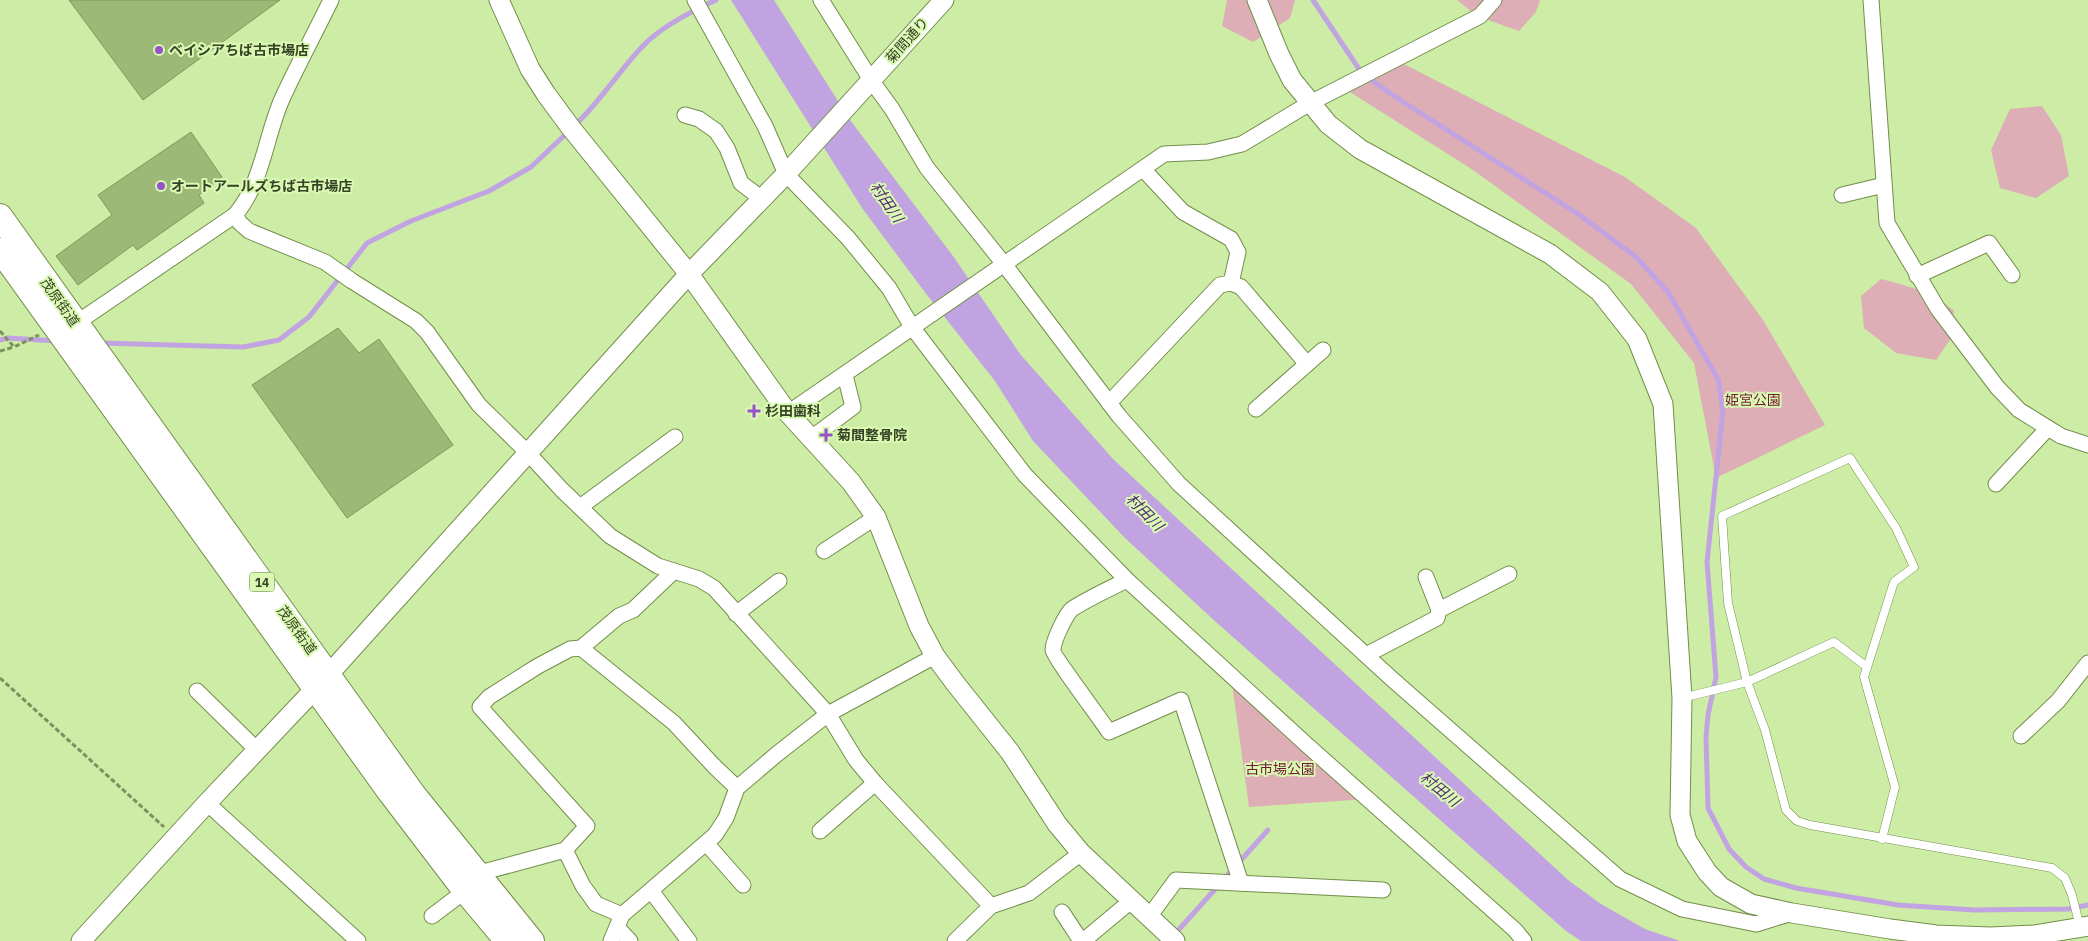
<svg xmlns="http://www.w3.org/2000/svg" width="2088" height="941" font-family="'IBM Plex Sans','Noto Sans JP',sans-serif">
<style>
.green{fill:#deaeb6}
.water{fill:#c2a3e1}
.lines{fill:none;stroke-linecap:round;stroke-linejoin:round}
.stream{stroke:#c2a3e1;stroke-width:5}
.building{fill:#9db978;stroke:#7e9a56}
.service-casing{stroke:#738e4b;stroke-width:9}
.minor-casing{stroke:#738e4b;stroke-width:17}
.tertiary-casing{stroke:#738e4b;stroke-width:21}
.primary-casing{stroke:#738e4b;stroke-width:26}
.path{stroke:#7c9060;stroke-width:3;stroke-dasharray:5 2.5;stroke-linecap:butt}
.service{stroke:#fff;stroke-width:8}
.minor{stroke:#fff;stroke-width:15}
.tertiary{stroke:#fff;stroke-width:19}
.primary{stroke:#fff;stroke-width:24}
.poi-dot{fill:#9453c8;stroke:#daf9b2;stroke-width:2}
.labels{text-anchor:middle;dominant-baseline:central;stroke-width:4;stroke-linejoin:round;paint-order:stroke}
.shield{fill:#daf9b2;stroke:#67794f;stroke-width:1}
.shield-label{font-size:12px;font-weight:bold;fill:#364225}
.street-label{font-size:14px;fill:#364225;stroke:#daf9b2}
.poi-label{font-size:14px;font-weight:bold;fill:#364225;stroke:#daf9b2;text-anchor:start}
.park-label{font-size:14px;fill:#731935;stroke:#daf9b2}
.water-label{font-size:15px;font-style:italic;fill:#532a73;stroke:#daf9b2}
</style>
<rect width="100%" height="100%" fill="#cdeca5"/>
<g class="green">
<path d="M1227,0H1295L1290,18L1253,42L1222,26Z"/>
<path d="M1457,0H1540L1536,12L1519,31L1477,16Z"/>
<path d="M1396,60L1625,177L1696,228L1763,320L1825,425L1716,478L1694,363L1631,284L1470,168L1342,87Z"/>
<path d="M2042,106L2061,135L2069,176L2036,198L2000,188L1991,150L2010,109Z"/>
<path d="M1881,279C1908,286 1933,292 1954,311L1950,340L1936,360L1896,353L1864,328L1861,296Z"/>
<path d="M1231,676L1368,799L1249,807Z"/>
</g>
<path class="water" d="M731,0H774L850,120L953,256L1020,354L1114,460L1568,880L1601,904L1645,929L1680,941H1581L1566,931L1217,623L1125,538L1033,441L995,381L924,291L862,208Z"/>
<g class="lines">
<g class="stream">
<path d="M1313,0L1361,72L1391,94L1578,214L1636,257L1668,292L1718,379L1723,411L1707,562L1716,677L1708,715L1706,737L1708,808L1729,849L1746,867L1764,879L1796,888L1898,905L1974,910L2068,909L2088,905"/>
<path d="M574,126C600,102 618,72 642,47C660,27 692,11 716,0"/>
<path d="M0,340L8,338L57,341"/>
<path d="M100,343L243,347L279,340L309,317L367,243L411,221L489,191L531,167L568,132"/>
<path d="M1224,879L1268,830"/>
<path d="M1174,935L1218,886"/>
</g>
</g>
<g class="building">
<path d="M69,0H280L143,100Z"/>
<path d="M191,132L222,177L199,195L204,203L137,250L133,245L78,285L56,256L112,215L98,195Z"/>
<path d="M338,328L359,353L379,339L453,445L347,518L252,385Z"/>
</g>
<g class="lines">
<defs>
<g id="service">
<path d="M1682,698L1747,682L1834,642L1867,667"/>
<path d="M1882,839L1895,787L1864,677L1894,582L1914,567L1896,528L1850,458L1722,516L1728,603L1747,682L1765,730L1786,810L1797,821L1810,825L2052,868L2065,878L2072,895L2080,927"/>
</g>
<g id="minor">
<path d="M695,0L765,126L786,174L848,238L889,288L912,327L1025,475L1127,580L1307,745L1515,930L1524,941"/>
<path d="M821,0L871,80L892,109L927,168L1004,264L1119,416L1179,484L1392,679L1620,879L1682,909L1756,924L1792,913"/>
<path d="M1871,0L1887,223L1938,309L1997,387L2019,410L2048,428L2061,436L2088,445"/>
<path d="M685,115L699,119L716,131L727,148L741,183L762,199"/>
<path d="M1143,169L1183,212L1231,239L1238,252L1231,283"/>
<path d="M1842,195L1884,185"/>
<path d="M235,215L240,223L249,231L325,262L352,281L416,321L427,332L479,405L528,453L562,490L610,536L658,566L699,579L714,588L828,714L856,760L875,783L991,906"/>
<path d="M1917,276L1989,243L2012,275"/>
<path d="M75,324L235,215C263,182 265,138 282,99C297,66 315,33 331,0"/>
<path d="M1109,403L1220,285L1231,283L1241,287L1307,364"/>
<path d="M1256,409L1323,350"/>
<path d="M788,413L1164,154L1208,152L1242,144L1310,103L1480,16L1494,0"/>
<path d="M810,439L853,407L845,375"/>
<path d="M1996,484L2048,428"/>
<path d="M580,507L675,437"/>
<path d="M824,551L876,517"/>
<path d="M1127,580C1109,589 1089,598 1072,609C1066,614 1053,641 1053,650C1053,656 1102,721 1109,732L1181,700L1241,883"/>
<path d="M1439,610L1509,574"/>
<path d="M736,614L779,581"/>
<path d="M581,648L674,723L714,766L737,788"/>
<path d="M1366,655L1437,618L1439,610L1426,577"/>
<path d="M197,691L257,750"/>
<path d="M2021,736L2058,701L2088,663"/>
<path d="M207,803L358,941"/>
<path d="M820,831L875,783"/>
<path d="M706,843L743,885"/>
<path d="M565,850L583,886L596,904L622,915"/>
<path d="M476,874L565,850L587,826L480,707L489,697L538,666L570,649L581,648L619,616L633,610L674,571"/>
<path d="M652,892L689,941"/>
<path d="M1062,912L1081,941"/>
<path d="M432,916L465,891"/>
<path d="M1149,917L1176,880L1383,890"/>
<path d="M617,927L630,941"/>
<path d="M611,941L622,915L715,835L726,818L737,788L777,754L828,714L935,656"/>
<path d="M955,941L991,906L1029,893L1081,853"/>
<path d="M1083,941L1131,901"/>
</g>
<g id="tertiary">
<path d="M499,0L530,69L546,94L571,128L689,274L788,413L851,482L876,517L919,626L935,656L955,683L1010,752L1057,824L1081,853L1175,941"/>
<path d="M1257,0L1279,54L1292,80L1328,124L1360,149L1550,254L1600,292L1637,339L1663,404L1682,698L1680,815L1687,841L1707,872L1721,887L1751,904L1792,913L1890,929L1936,935L1990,937L2034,935L2088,926"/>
<path d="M81,941L207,803L329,674L689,274L786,174L944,0"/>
</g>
<g id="primary">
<path d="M0,216L414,795L532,941"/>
<path d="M0,250L388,790L465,891L507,941"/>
</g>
</defs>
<use href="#service" class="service-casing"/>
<use href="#minor" class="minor-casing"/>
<use href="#tertiary" class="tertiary-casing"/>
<use href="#primary" class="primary-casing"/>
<g class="path">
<path d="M0,331L14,347L39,335"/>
<path d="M0,351L14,347"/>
<path d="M0,678L164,827"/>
</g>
<use href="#service" class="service"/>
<use href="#minor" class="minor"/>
<use href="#tertiary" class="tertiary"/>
<use href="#primary" class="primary"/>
</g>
<g class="poi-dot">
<circle cx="159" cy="50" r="5"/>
<circle cx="161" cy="186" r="5"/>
<path d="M751.5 403.5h5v5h5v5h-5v5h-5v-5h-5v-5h5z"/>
<path d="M823.5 427.5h5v5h5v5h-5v5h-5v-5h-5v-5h5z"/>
</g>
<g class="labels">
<rect class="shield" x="249.5" y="572.5" width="25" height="19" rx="4"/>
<g class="shield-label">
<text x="262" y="582">14</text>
</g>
<g class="street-label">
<text transform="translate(907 40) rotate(-48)">菊間通り</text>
<text transform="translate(60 302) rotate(55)">茂原街道</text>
<text transform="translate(297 630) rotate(54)">茂原街道</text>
</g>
<g class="poi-label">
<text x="169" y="50">ベイシアちば古市場店</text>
<text x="171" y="186">オートアールズちば古市場店</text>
<text x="765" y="411">杉田歯科</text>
<text x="837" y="435">菊間整骨院</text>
</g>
<g class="park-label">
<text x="1753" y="400">姫宮公園</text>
<text x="1280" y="769">古市場公園</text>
</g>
<g class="water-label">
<text transform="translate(887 202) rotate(56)">村田川</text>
<text transform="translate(1145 512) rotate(45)">村田川</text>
<text transform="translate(1440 789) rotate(39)">村田川</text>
</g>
</g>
</svg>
